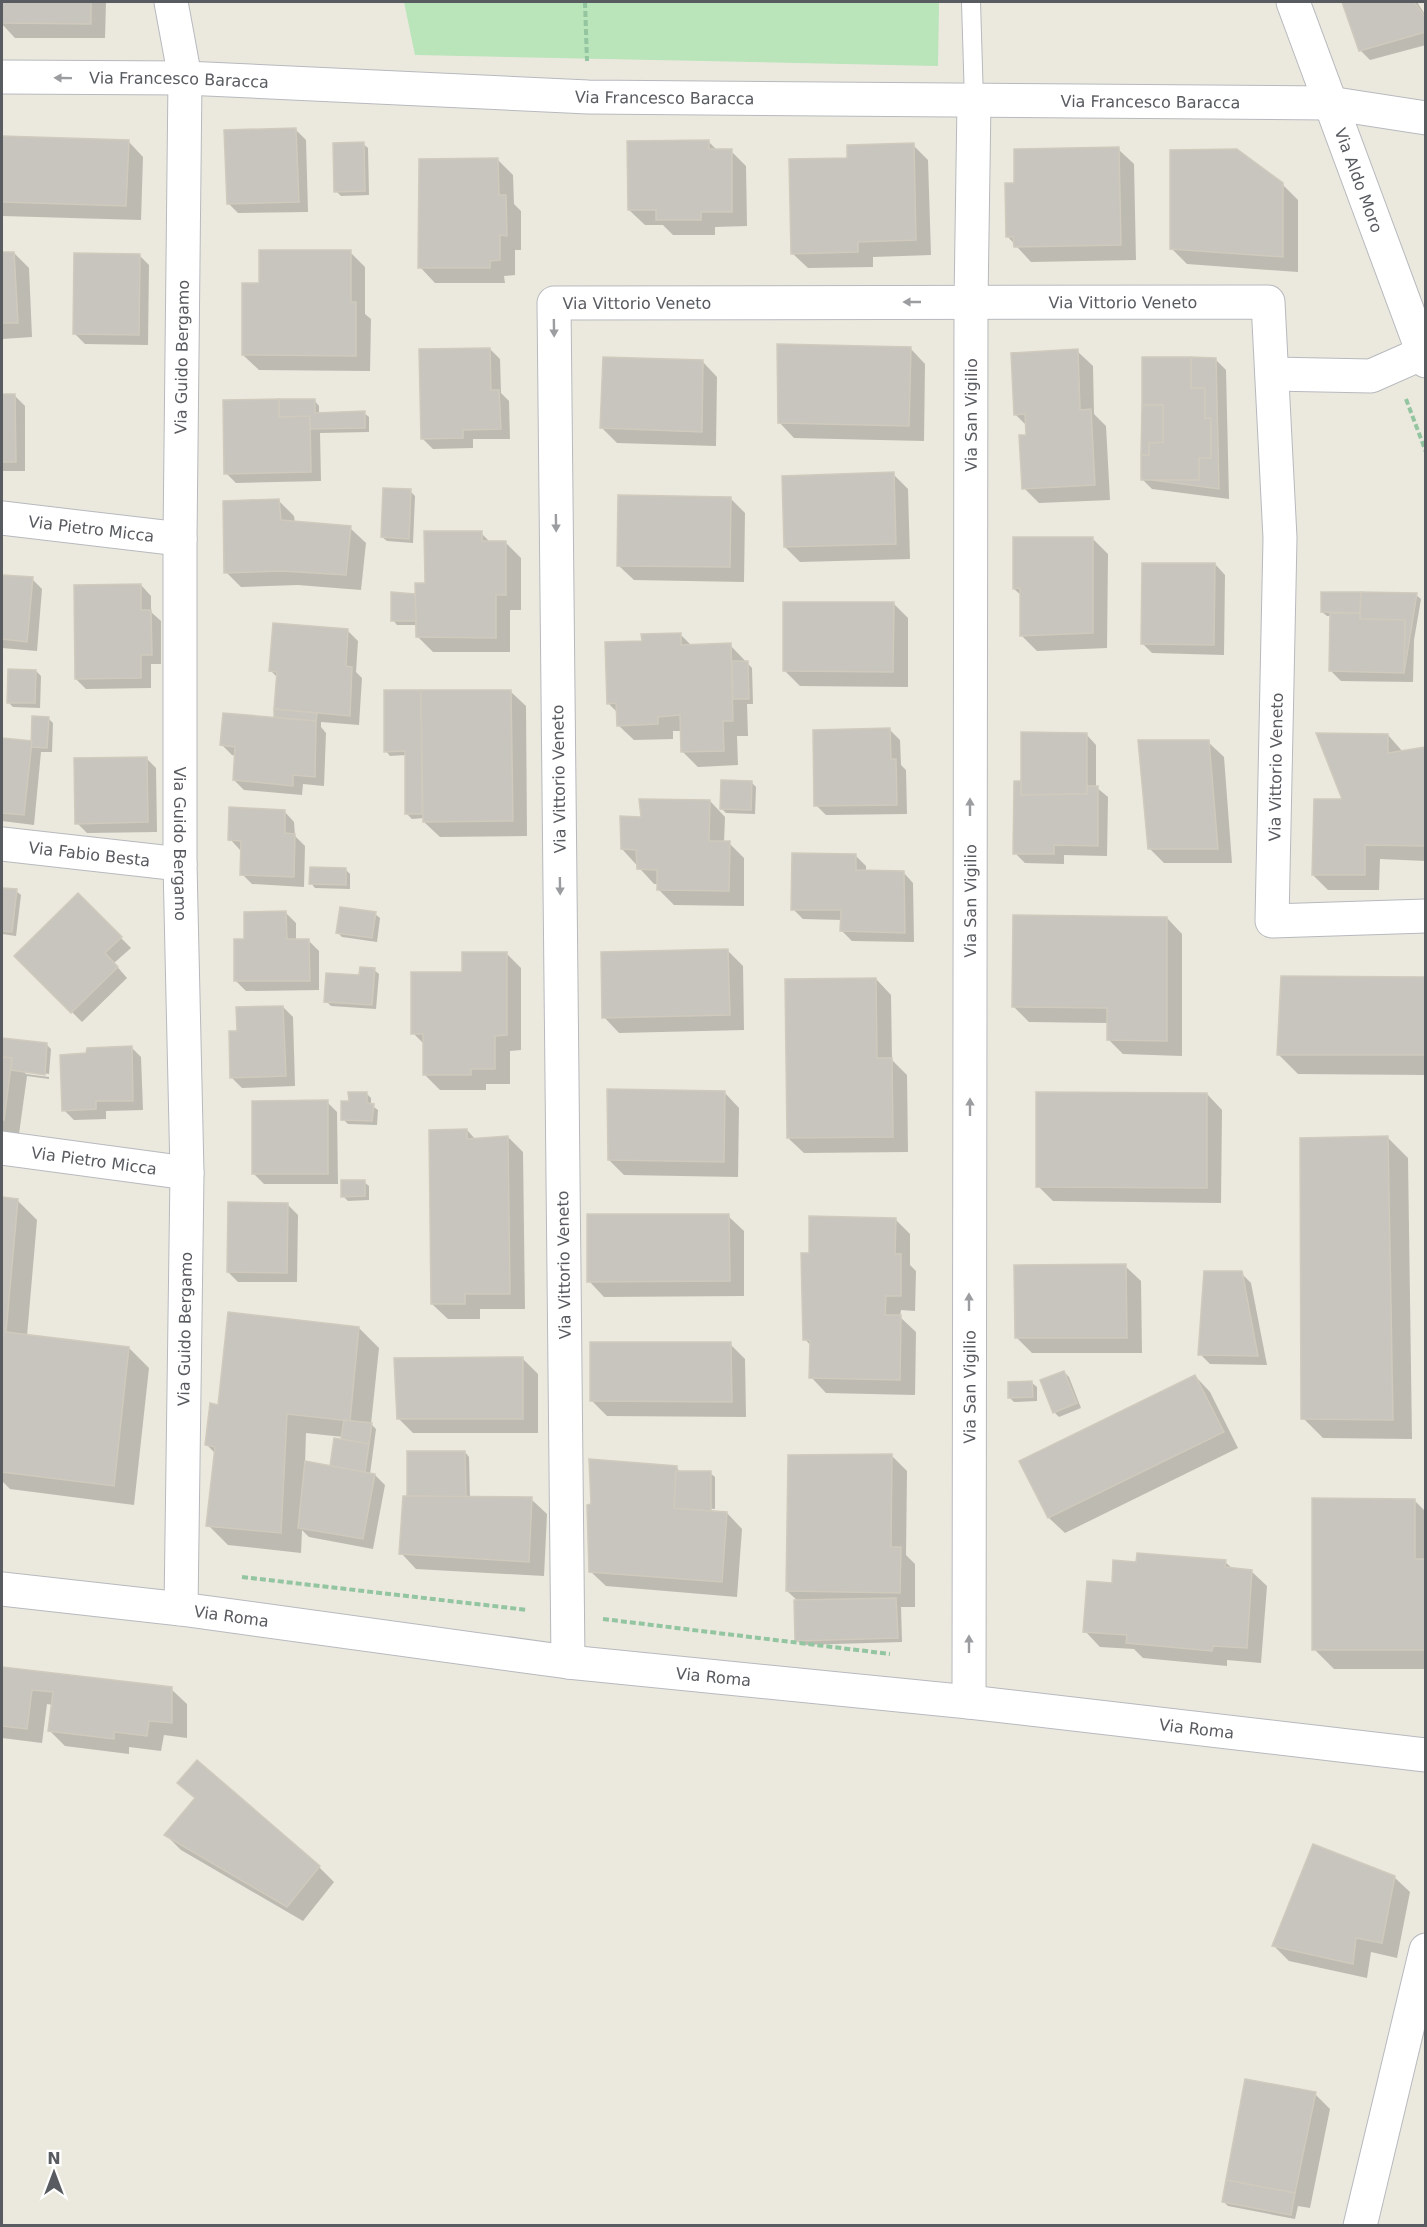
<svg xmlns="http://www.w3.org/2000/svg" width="1427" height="2227" font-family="'DejaVu Sans',sans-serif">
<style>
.green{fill:#bae4ba}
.shadow{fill:#0003;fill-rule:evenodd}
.building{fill:#c8c5be;stroke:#d0cabd;stroke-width:1.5}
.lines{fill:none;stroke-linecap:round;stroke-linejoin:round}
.service-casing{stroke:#b7b9be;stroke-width:20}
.minor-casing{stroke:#b7b9be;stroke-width:35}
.tertiary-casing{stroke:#b7b9be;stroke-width:35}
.path{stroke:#93c5a1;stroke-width:4;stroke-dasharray:6 3;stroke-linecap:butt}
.service{stroke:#fff;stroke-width:18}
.minor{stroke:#fff;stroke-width:33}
.tertiary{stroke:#fff;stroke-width:33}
.oneway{fill:#9b9da0}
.labels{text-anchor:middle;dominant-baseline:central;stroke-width:6;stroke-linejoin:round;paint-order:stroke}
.street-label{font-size:16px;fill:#585b60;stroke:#fff}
</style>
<rect width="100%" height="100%" fill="#ebe9de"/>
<path class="green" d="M404,2H939L938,66L415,55Z"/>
<g class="shadow">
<path d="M2,2H106L105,38H15L2,24Z"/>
<path d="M1344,2H1417L1426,16V45L1370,60L1360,50Z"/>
<path d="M296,130L306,140L308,212L238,213L228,203Z"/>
<path d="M2,138L128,141L143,157L141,220L2,216Z"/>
<path d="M708,141L717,150L731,151L746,166L747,226L715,227V235H673L663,225H645L629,210Z"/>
<path d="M363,144L368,148L369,195L341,196L336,191Z"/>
<path d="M913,145L928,160L931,255L873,257V267L808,268L792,253L849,159Z"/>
<path d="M1118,149L1134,164L1136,260L1031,262L1008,237L1016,185Z"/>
<path d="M498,160L513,175L514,204L521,211V250H515V275L504,276L505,283H435L420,267Z"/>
<path d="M1282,184L1298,200V272L1187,264L1171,248Z"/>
<path d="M350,252L365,267V314L371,319L370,371L259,370L243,355Z"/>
<path d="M14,253L29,268L32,337L2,339V254Z"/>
<path d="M139,255L149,265L148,345L85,344L75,334Z"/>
<path d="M910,348L925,364L924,441L794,438L779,422Z"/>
<path d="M490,349L500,359L501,393L509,401L510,439H473V448L433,449L423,439Z"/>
<path d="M1077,351L1093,366L1094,414L1106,426L1110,500L1039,503L1024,488L1027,426L1015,414Z"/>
<path d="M1216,360L1226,370L1229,499L1152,489L1142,479Z"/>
<path d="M702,361L717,377L716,446L617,443L602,428Z"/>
<path d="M2,396H15L25,406V471H2Z"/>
<path d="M315,401L319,406V414L364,413L369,417V432L320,433L321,481L236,483L226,473Z"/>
<path d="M893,474L908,489L910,559L800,562L785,547Z"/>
<path d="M410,491L415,496L413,543L387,541L382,537Z"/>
<path d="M730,498L745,513L744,582L634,580L618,565Z"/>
<path d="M279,501L294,516L295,523L350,528L366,543L361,590L298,585L241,587L226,572Z"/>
<path d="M481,533L491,543H506L521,558V610H510V652H433L417,636V625H397L393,620V594L416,595Z"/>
<path d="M1093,539L1108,554L1107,648L1037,651L1022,636V596L1014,589Z"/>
<path d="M1215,564L1225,575L1224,655L1152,653L1142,643Z"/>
<path d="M2,576L32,579L42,589L37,651L2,648Z"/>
<path d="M141,585L151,596V612L161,621V664H151V688L86,689L76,679Z"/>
<path d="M1323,593L1416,595L1421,599L1414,640L1413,682L1341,681L1331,671V616H1327L1322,612Z"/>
<path d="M893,603L908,618V687L800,686L785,671Z"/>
<path d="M348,631L358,641L356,672L362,678L359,725L321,722V727L326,733L324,786L303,784L302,795L244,790L234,780L236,756L232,755L222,745L275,719L278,678L271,671Z"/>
<path d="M680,634L692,646L730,645L752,668L753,704H747L748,736H737L738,765L698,767L682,751V731H673V739L634,740L618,725V713L608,703L643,643Z"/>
<path d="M36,671L41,676L40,708L13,707L8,702Z"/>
<path d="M510,691L526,706L527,836L440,837L424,822V818L412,819L407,814L406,755L390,756L386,751L420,692L423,694Z"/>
<path d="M48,718L53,723L52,752H41L34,825L2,821V740L33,742Z"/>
<path d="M890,730L900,740L901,765L906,770L907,814L826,815L816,805Z"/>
<path d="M1086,734L1096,745V787L1108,797L1107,856L1064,855V864L1025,863L1015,853L1022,782Z"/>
<path d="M1388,735L1403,752L1426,748V861L1380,859L1379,890H1328L1313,875L1344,800Z"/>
<path d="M1208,742L1224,757L1232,863H1164L1149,848Z"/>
<path d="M146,758L156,768L157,832L87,833L77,823Z"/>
<path d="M751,782L756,787L755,814L726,813L722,809Z"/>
<path d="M710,801L725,817L724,843H729L744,858V906L674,905L658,889V884H654L622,849L642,819Z"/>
<path d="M284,811L294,822L295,836L305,846L304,887L252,884L242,874L243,850H240L230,839Z"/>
<path d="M855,855L866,866V872H903L913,883L914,942L852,941L842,931V920L803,919L793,909Z"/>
<path d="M345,869L350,874V889L315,888L311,883Z"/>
<path d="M2,889L16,891L21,895L16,936L2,934Z"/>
<path d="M78,895L131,948L114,963L127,978L82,1022L16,956Z"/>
<path d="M285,912L296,923V941H309L319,951V990L246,991L236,981L246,941Z"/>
<path d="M375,914L380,918L377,942L342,937L337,932Z"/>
<path d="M1167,918L1182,934V1056L1123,1054L1108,1039V1023L1029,1022L1013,1006Z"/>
<path d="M728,951L743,966L744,1030L619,1033L604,1017Z"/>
<path d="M506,953L521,968V1050L510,1051V1084H486V1090H440L425,1075V1045L413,1033L463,974Z"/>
<path d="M374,970L379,974L376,1009L331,1006L326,1001Z"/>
<path d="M876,979L891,995L892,1060L907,1075L908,1152L804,1153L788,1138Z"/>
<path d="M1426,979V1075L1298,1074L1278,1054Z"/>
<path d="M283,1007L293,1017L295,1086L242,1088L232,1078Z"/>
<path d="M2,1039L46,1044L51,1049L49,1074L22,1070L26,1074L49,1077V1079L27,1076L19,1134L2,1132Z"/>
<path d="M131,1047L141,1057L143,1110L106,1111V1119L74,1120L64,1110Z"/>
<path d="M724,1092L739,1108L738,1177L624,1175L609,1160Z"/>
<path d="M366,1093L371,1098V1105L378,1110L377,1125L348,1124L343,1119L350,1103Z"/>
<path d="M1207,1094L1222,1110L1221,1203L1053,1201L1038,1186Z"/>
<path d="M327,1102L337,1112L338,1184H264L254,1174Z"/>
<path d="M467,1130L476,1140L508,1137L523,1152L525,1309H480V1319H448L432,1304Z"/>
<path d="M1388,1138L1408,1158L1412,1439L1323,1438L1303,1418Z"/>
<path d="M364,1182L369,1186V1200L348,1201L343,1196Z"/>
<path d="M2,1198L17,1200L37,1220L27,1336L129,1348L149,1368L134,1505L10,1489L2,1481Z"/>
<path d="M288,1205L298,1215L297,1282H238L228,1272Z"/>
<path d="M728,1216L744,1231V1296L604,1297L589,1281Z"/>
<path d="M895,1219L910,1234V1265L916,1271L915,1311L901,1310L900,1317L916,1332L915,1395L826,1393L811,1377V1346L805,1339L810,1255Z"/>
<path d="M1125,1266L1141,1281L1142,1353H1032L1017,1338Z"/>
<path d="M1241,1273L1251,1283L1267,1365L1210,1364L1200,1354Z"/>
<path d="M359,1328L379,1348L371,1424L376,1429L370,1474L375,1475L385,1485L373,1549L309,1537L302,1530L301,1553L228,1545L208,1525L216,1454L207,1445L219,1407ZM306,1433L343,1437L331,1467L305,1463Z"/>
<path d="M730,1344L745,1359L746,1417L607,1416L592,1401Z"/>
<path d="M523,1359L538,1374V1433H413L398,1418Z"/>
<path d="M1064,1372L1069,1377L1081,1408L1059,1417L1054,1412Z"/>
<path d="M1195,1376L1210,1392L1238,1448L1065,1533L1049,1518L1022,1461Z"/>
<path d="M1032,1383L1037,1387V1401L1014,1402L1009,1397Z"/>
<path d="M465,1452L469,1457L470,1498L531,1499L547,1514L544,1576L416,1569L401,1553L411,1498L409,1495Z"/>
<path d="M892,1456L907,1471L906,1555L915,1564V1607H901L902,1642L801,1645L797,1640L799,1602L787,1591Z"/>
<path d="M676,1467L681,1473H710L715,1477V1509L690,1507L727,1513L742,1529L737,1597L606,1586L590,1571Z"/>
<path d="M1414,1500L1426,1512V1669H1334L1314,1649Z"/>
<path d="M1225,1562L1233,1569L1251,1571L1267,1586L1261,1663L1227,1660V1666L1143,1658L1134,1649L1100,1647L1085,1631L1113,1584L1138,1563Z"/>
<path d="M2,1669L171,1689L187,1704V1738L164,1735L161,1751L129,1747V1754L65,1746L50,1731L53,1705L47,1704L42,1743L2,1738Z"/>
<path d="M179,1783L319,1867L334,1882L303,1921L181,1850L166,1835L196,1799Z"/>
<path d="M1394,1877L1410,1892L1397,1958L1371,1952L1367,1978L1289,1961L1274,1946Z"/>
<path d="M1315,2094L1330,2109L1310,2208L1298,2206L1295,2219L1228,2206L1223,2201Z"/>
</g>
<g class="building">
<path d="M2,2H91V24L2,23Z"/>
<path d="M1342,2H1414L1426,18V32L1359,51Z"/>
<path d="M296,128L299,202L227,204L224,130Z"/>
<path d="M2,136L129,140L126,206L2,202Z"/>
<path d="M709,140V149H732V212H701V220H656V210H628L627,141Z"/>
<path d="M364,142L365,191L334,192L333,143Z"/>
<path d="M914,143L916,240L858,242V252L791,254L789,159L847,158V145Z"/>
<path d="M1119,147L1121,245L1014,247L1013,237H1006L1005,183H1014V149Z"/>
<path d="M1237,149L1283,183V257L1170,249V150Z"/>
<path d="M498,158L499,195H506L507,236L500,235V260L490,261V268H418L419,159Z"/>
<path d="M259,250H351V302H356V356L242,355V283H259Z"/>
<path d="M2,252H14L18,323H2Z"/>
<path d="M74,253L140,254L139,335L73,334Z"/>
<path d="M777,344L911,347L909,426L778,423Z"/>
<path d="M490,348L491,390H499L501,429L463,430V438L421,439L419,349Z"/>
<path d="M1078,349L1080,410L1091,409L1095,485L1022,489L1019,435H1026L1025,414L1014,415L1011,353Z"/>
<path d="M603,357L703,360L702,432L600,428Z"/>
<path d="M1142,357H1191V388H1205V418H1211V458H1199V480H1141V455H1149V443L1163,442V405H1142Z"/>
<path d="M1191,357L1216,358L1219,489L1152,480H1199V458H1211V418H1205V388H1191Z"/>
<path d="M2,394H15L16,462H2Z"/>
<path d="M279,399V417L310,416L311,472L224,474L223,400Z"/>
<path d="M279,399H315V413L365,411V428L310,429V416L279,417Z"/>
<path d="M1142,405H1163V442L1149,443V455H1141Z"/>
<path d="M894,472L896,544L784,547L782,476Z"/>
<path d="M383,488L411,489L409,539L381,537Z"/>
<path d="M618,495L731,497L730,567L617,566Z"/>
<path d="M279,499L281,520L351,526L346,575L281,571L224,573L223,501Z"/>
<path d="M424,531H482V541H506V595H496V638L416,637L415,583H425Z"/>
<path d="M1013,537H1093V633L1020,636V588L1013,589Z"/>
<path d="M1142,563H1215L1214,645L1141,644Z"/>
<path d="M2,575L33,577L27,642L2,639Z"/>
<path d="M141,584V610H151L152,655H141V678L75,679L74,585Z"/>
<path d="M391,592L415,594L416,621H391Z"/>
<path d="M1321,592H1361L1360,613L1321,612Z"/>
<path d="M1361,592L1417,593L1404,673L1405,620L1360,619Z"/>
<path d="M783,602H894L893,672L783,671Z"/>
<path d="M1330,613H1360V619L1405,620L1404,673L1329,671Z"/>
<path d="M273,623L348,629L346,666L352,667L350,716L274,709L277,672L269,671Z"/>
<path d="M681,633V645L731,643L733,721H723L724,751L681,752L680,715L658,717V724L617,726L616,703L607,704L605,642L642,641L641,634Z"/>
<path d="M732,661H748L749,699H733Z"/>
<path d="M8,669L36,670L35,703H7Z"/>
<path d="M384,690H421L422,814H405V751L384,752Z"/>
<path d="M421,690H511L513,821L423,822Z"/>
<path d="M274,709L317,713L316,721L274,718Z"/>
<path d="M223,713L316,721L315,777L293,775V786L233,780L235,747L220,745Z"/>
<path d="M32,716L49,717L47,748L31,747Z"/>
<path d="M890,728L891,759H896L897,805L814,806L813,730Z"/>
<path d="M1021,732L1087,733V794L1021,795Z"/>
<path d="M1316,733L1388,734V753L1426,747V846L1365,845V875H1312L1314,799H1342Z"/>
<path d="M2,738L32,741L24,815L2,813Z"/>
<path d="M1138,740H1209L1218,849H1148Z"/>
<path d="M147,757L148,822L75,824L74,758Z"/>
<path d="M721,780L752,781L751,810L720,809Z"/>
<path d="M1014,781H1021V795L1087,794V786H1098V846L1054,845V854H1013Z"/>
<path d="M639,799L710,800L709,841H730L729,891L657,890V870L637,869L636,850L621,849L620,816L641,817Z"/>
<path d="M229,807L285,810V833L295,834L294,877L240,875L241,841L228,840Z"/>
<path d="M792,853L856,854V870L904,871L905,933L840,931L841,910H791Z"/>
<path d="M310,867L346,868V885L309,884Z"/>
<path d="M2,888L17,889L12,932L2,931Z"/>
<path d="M78,893L122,937L105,953L118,967L71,1013L14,956Z"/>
<path d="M340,907L376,912L372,938L336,933Z"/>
<path d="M286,911L287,939H309L310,981H234V939H244V912Z"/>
<path d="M1013,915L1167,917V1041L1107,1040V1008L1012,1007Z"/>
<path d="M728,949L730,1015L602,1018L601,952Z"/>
<path d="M462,952H507V1035L495,1036V1069H471V1075H423V1034H411V972H462Z"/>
<path d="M360,967L375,968L372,1005L324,1002L326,973L359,975Z"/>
<path d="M1281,976L1426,977V1055H1277Z"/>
<path d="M876,978L877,1058H892L893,1137L787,1138L785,979Z"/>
<path d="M283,1006L286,1076L230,1078L229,1031H237L236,1007Z"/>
<path d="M2,1038L47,1043L45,1075L11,1070L12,1058L2,1057Z"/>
<path d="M132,1046L133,1101H96V1109L62,1111L60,1055L86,1053L87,1048Z"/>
<path d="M2,1057L12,1058L4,1120L2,1119Z"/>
<path d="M607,1089L725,1091L724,1162L608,1160Z"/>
<path d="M348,1092H367V1103L374,1104L372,1121L341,1120V1101H349Z"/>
<path d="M1036,1092L1207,1093V1188L1036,1187Z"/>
<path d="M328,1100V1174H252V1101Z"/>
<path d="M467,1129V1139L508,1136L510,1294H465V1304H431L429,1130Z"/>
<path d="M1388,1136L1393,1420L1301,1419L1300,1138Z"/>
<path d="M341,1180H365V1196L341,1197Z"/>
<path d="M2,1197L18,1199L6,1332L129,1347L114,1486L2,1472Z"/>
<path d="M228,1202L288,1203L287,1273L227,1272Z"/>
<path d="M587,1214H729L730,1281L587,1282Z"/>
<path d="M809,1216L896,1218L895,1254H901V1296H886L885,1315H901L900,1380L809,1378L810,1340H803L801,1253H809Z"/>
<path d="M1126,1264L1127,1338H1015L1014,1265Z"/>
<path d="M1204,1271H1242L1258,1356L1198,1355Z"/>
<path d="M228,1312L359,1327L350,1421L287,1414L281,1533L206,1526L215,1447L205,1445L210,1403L218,1405Z"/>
<path d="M590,1342H731L732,1402L590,1401Z"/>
<path d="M523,1357V1419H397L394,1358Z"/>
<path d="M1064,1371L1077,1403L1053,1413L1040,1380Z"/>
<path d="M1195,1375L1224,1432L1048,1518L1019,1461Z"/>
<path d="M1032,1381L1033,1397L1008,1398V1382Z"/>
<path d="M344,1420L372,1423L369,1444L341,1439Z"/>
<path d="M334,1438L369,1444L365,1472L330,1466Z"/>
<path d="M407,1451H465L466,1497L407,1496Z"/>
<path d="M892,1454L891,1547H901L900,1593L786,1591L788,1455Z"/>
<path d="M589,1459L677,1466L674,1508L727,1512L722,1582L589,1572L587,1505L591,1504Z"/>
<path d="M305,1461L375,1474L363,1539L298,1528Z"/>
<path d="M676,1471H711V1511L674,1508Z"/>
<path d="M403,1496L532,1497L529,1562L399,1554Z"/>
<path d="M1312,1498L1415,1499V1559H1426V1650H1312Z"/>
<path d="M1137,1553L1226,1560L1225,1567L1252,1570L1247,1648L1213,1646L1212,1651L1126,1643L1127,1635L1083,1632L1087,1581L1112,1583L1113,1560L1136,1562Z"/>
<path d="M896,1598L898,1638L795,1641L794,1600Z"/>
<path d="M2,1667L172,1687V1723L149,1721L147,1736L114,1732V1739L48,1731L53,1692L32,1690L27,1729L2,1726Z"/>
<path d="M197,1760L320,1866L287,1907L164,1835L195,1798L177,1783Z"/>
<path d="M1313,1844L1395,1876L1382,1943L1356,1938L1353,1964L1272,1946Z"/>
<path d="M1245,2079L1316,2092L1295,2193L1226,2180Z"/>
<path d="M1226,2180L1295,2193L1291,2215L1222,2202Z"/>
</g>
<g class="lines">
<defs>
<path id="service" d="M971,2L974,101"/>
<g id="minor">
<path id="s1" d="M171,2L185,78L180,539V864L187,1173L181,1609"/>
<path id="s2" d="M2,77L185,78L588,97L1329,103"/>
<path d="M1272,374L1371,376L1423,353"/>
<path id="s3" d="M2,518L180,539"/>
<path id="s4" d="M2,844L180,864"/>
<path id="s5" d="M2,1148L187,1173"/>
<path id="s6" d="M568,1662L554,303L1268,302L1280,538L1272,921L1426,916"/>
<path id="s7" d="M969,1702L971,302L974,101"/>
<path d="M1360,2226L1426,1950"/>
</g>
<g id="tertiary">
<path id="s8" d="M1293,2L1426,361"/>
<path d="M1329,103L1426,118"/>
<path id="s9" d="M2,1589L181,1609L568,1662L969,1702L1426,1755"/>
</g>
</defs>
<use href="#service" class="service-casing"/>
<use href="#minor" class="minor-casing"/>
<use href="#tertiary" class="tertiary-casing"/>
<g class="path">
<path d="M585,2L587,61"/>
<path d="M1406,399L1426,452"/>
<path d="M242,1577L528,1610"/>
<path d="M603,1619L890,1654"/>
</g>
<use href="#service" class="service"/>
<use href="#minor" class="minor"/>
<use href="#tertiary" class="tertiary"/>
</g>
<defs><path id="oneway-solid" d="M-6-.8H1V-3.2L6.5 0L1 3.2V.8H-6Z" transform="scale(1.5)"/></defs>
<g class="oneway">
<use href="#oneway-solid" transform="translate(63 78) rotate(-179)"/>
<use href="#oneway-solid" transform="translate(912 302) rotate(180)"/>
<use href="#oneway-solid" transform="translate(554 328) rotate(89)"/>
<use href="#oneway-solid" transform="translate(556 523) rotate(89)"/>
<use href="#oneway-solid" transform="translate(970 807) rotate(-90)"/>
<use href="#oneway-solid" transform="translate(560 886) rotate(89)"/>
<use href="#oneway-solid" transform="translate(970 1107) rotate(-90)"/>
<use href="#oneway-solid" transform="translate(969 1302) rotate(-90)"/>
<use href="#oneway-solid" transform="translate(969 1644) rotate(-90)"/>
</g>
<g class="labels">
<g class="street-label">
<text stroke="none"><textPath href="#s2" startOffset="177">Via Francesco Baracca</textPath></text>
<text stroke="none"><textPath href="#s2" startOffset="663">Via Francesco Baracca</textPath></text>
<text stroke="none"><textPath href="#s2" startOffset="1149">Via Francesco Baracca</textPath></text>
<text stroke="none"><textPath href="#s8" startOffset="190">Via Aldo Moro</textPath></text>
<text stroke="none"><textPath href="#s6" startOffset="1928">Via Vittorio Veneto</textPath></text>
<text stroke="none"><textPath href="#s6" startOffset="1442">Via Vittorio Veneto</textPath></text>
<text transform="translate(182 357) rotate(-89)">Via Guido Bergamo</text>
<text stroke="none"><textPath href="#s7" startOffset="1287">Via San Vigilio</textPath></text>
<text stroke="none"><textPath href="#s3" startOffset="90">Via Pietro Micca</textPath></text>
<text transform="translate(1276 767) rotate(-89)">Via Vittorio Veneto</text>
<text transform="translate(559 779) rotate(-91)">Via Vittorio Veneto</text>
<text stroke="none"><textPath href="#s1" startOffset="843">Via Guido Bergamo</textPath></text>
<text stroke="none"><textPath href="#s4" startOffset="88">Via Fabio Besta</textPath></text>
<text stroke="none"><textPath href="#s7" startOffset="801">Via San Vigilio</textPath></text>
<text stroke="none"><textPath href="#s5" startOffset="93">Via Pietro Micca</textPath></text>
<text transform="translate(564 1265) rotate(-91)">Via Vittorio Veneto</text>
<text transform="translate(185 1329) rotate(-89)">Via Guido Bergamo</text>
<text stroke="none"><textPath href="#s7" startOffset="315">Via San Vigilio</textPath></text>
<text stroke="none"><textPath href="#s9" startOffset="231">Via Roma</textPath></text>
<text stroke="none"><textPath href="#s9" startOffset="717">Via Roma</textPath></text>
<text stroke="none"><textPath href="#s9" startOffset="1203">Via Roma</textPath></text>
</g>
</g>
<rect width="1427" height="2227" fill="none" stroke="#585b60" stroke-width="6"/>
<g transform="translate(54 2173)" stroke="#ffffff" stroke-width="4.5" paint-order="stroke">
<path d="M0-4.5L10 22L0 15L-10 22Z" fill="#585b60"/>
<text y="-9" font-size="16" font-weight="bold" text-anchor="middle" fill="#585b60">N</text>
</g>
</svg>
